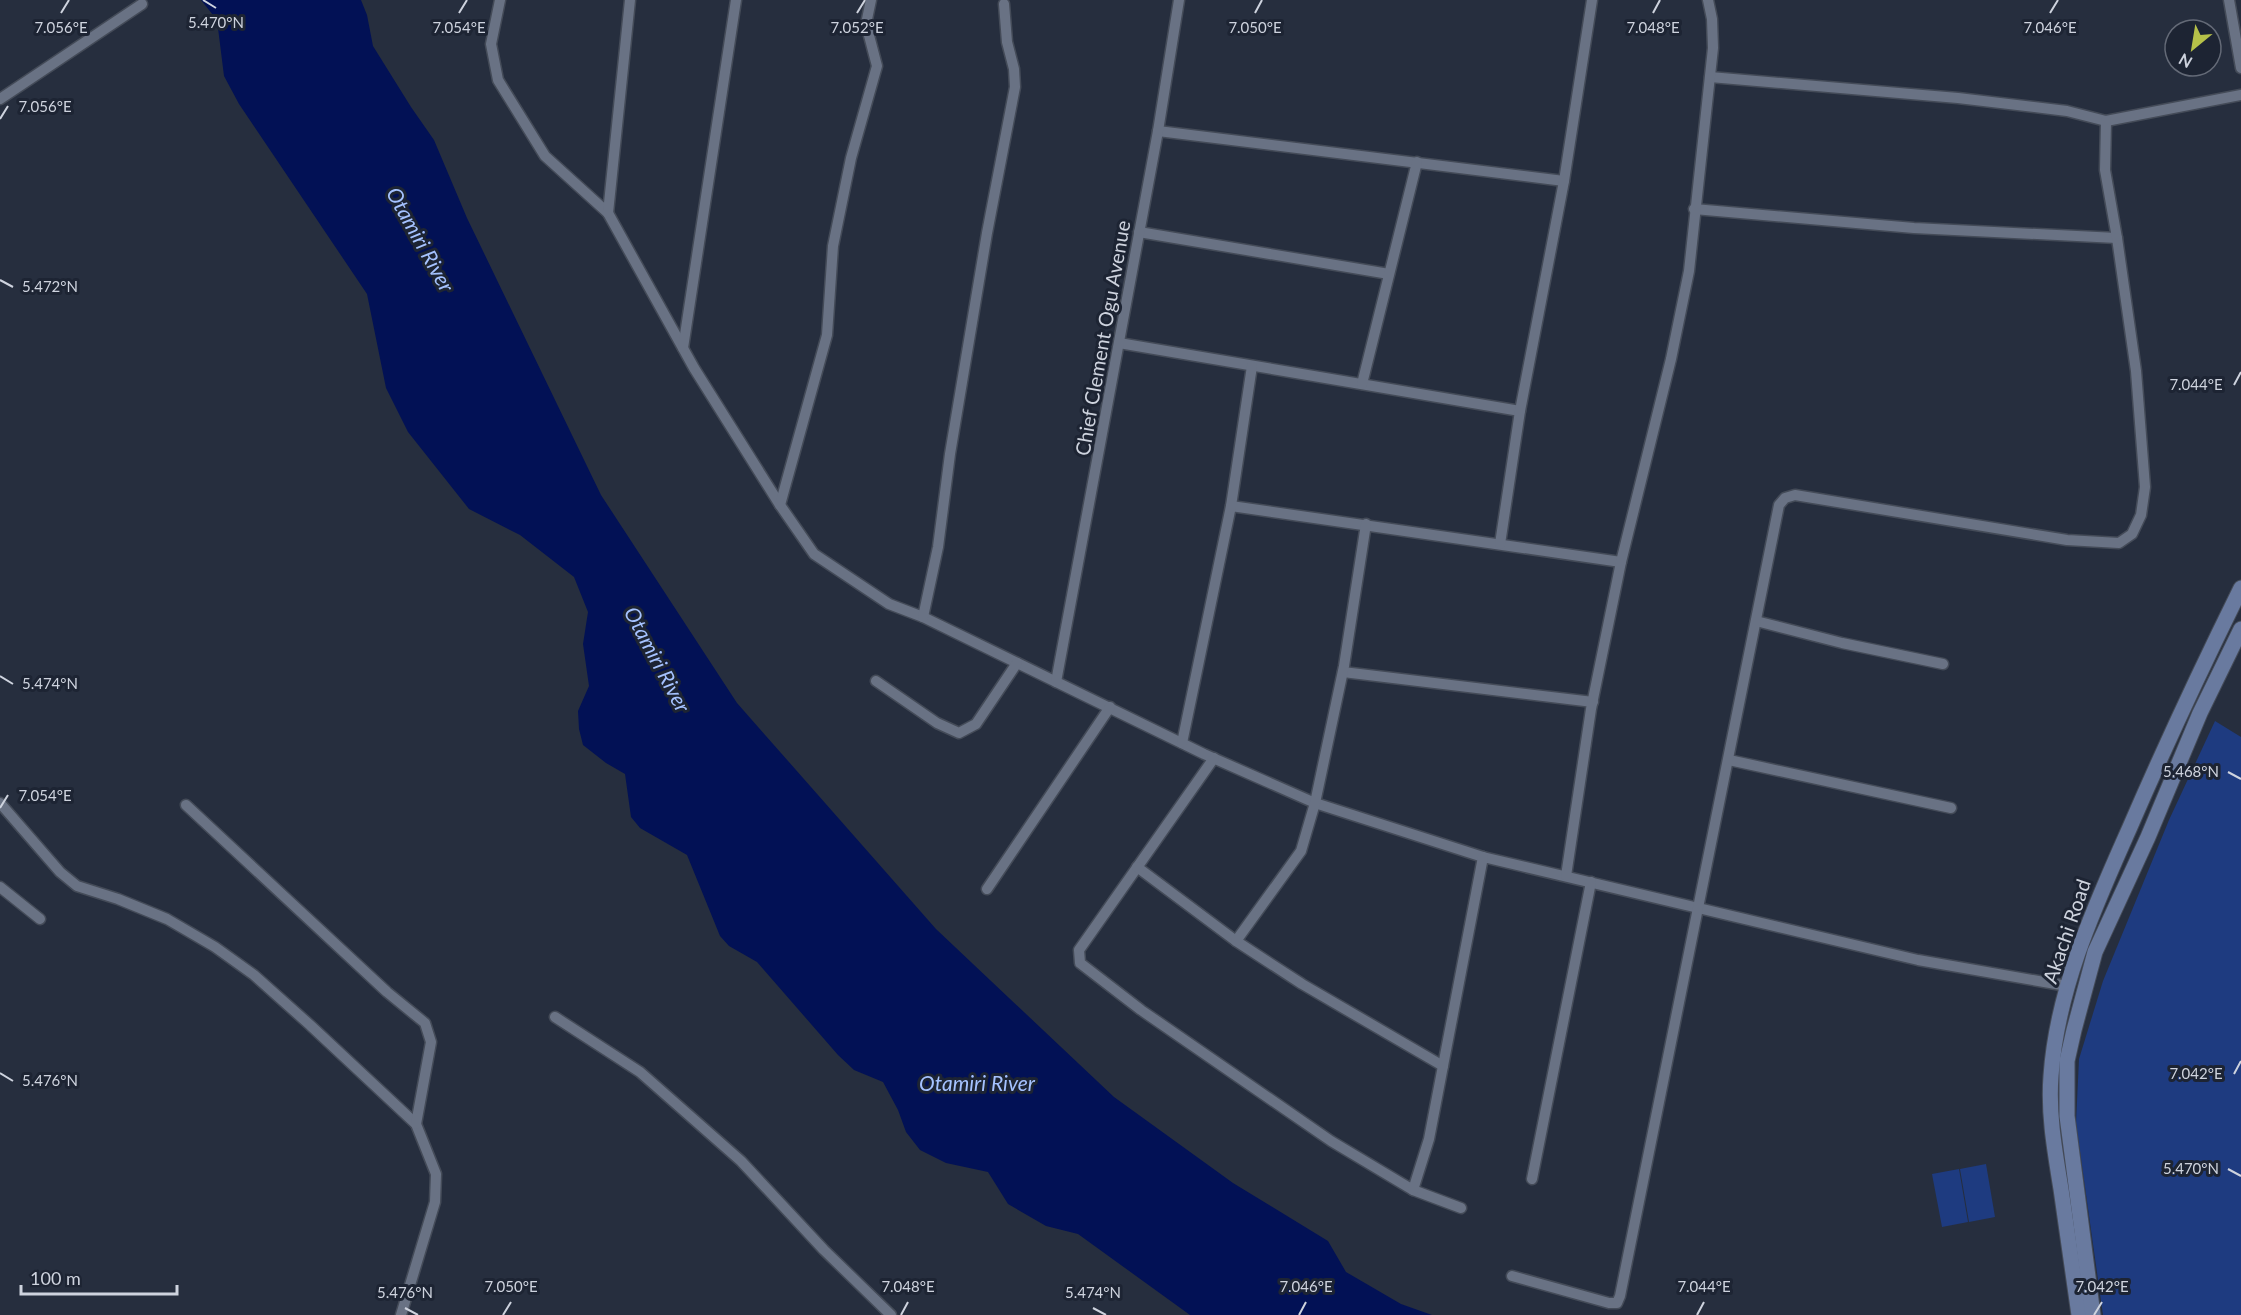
<svg xmlns="http://www.w3.org/2000/svg" width="2241" height="1315" font-family="Lato,sans-serif">
<style>
.green{fill:#1e3b80}
.water{fill:#021155}
.lines{fill:none;stroke-linecap:round;stroke-linejoin:round}
.street-casing{stroke:#444b58;stroke-width:13}
.secondary-casing{stroke:#444b58;stroke-width:17}
.street{stroke:#697284;stroke-width:10}
.secondary{stroke:#697a9f;stroke-width:15}
.ticks{fill:none;stroke:#ced3de;stroke-width:2}
.labels{text-anchor:middle;dominant-baseline:central;stroke-width:6;stroke-linejoin:round;paint-order:stroke}
.street-label{font-size:20px;fill:#ced3de;stroke:#1d2433}
.water-label{font-size:21px;font-style:italic;fill:#a5c2ff;stroke:#1d2433}
.ticks-label{font-size:15px;text-anchor:middle;fill:#ced3de;stroke:#1d2433;stroke-width:6;stroke-linejoin:round;paint-order:stroke}
</style>
<rect width="100%" height="100%" fill="#262e3e"/>
<g class="green">
<path d="M2215,721L2241,737V1315H2103L2076,1123L2079,1059L2103,981L2169,820Z"/>
<path d="M1986,1164L1995,1217L1969,1222L1960,1169Z"/>
<path d="M1959,1169L1968,1222L1942,1227L1932,1174Z"/>
</g>
<path class="water" d="M201,0H361L367,15L373,46L411,107L434,140L467,218L601,495L737,703L936,929L1114,1097L1233,1183L1328,1241L1346,1272L1401,1304L1432,1315H1190L1078,1234L1046,1226L1008,1204L988,1172L946,1163L920,1150L906,1132L898,1110L883,1082L854,1070L838,1055L757,962L729,946L720,936L687,855L640,828L631,817L625,774L606,763L583,745L579,729L578,711L589,686L583,644L588,612L574,577L520,535L469,509L408,432L386,388L367,294L239,104L224,76L217,20Z"/>
<g class="lines">
<defs>
<g id="street">
<path d="M500,0L491,44L498,80L545,156L608,213L694,368L780,505L814,554L889,604L923,617L1204,754L1315,803L1483,857L1918,960L2067,986"/>
<path d="M2229,0L2241,68"/>
<path d="M1710,77L1958,98L2067,111L2106,121L2241,95"/>
<path d="M0,99L142,4"/>
<path d="M1158,131L1564,181"/>
<path d="M1694,209L1914,228L2117,238"/>
<path d="M608,213L630,0"/>
<path d="M1139,232L1389,274"/>
<path d="M1119,343L1520,411"/>
<path d="M683,348L736,0"/>
<path d="M1362,384L1417,162"/>
<path d="M780,505L827,335L833,246L851,158L877,66L866,24L871,0"/>
<path d="M1231,506L1621,562"/>
<path d="M1500,544L1520,411L1564,181L1592,0"/>
<path d="M923,617L938,547L950,454L987,233L1015,87L1014,69L1007,42L1004,4"/>
<path d="M1756,621L1842,643L1943,664"/>
<path d="M1343,672L1593,702"/>
<path d="M876,681L937,723L959,733L976,724L1017,663"/>
<path d="M1056,682L1158,131L1179,0"/>
<path d="M1182,743L1231,506L1252,366"/>
<path d="M1214,758L1079,950L1080,963L1141,1010L1331,1141L1413,1190L1461,1208"/>
<path d="M1729,760L1951,808"/>
<path d="M0,803L60,872L77,886L118,899L167,919L215,947L254,975L310,1025L416,1124L436,1174L435,1202L401,1315"/>
<path d="M186,805L387,992L425,1023L431,1042L416,1124"/>
<path d="M1137,867L1236,941L1302,984L1443,1066"/>
<path d="M1566,876L1591,709L1621,562L1671,359L1689,271L1713,48L1712,19L1708,0"/>
<path d="M0,887L40,919"/>
<path d="M987,889L1110,707"/>
<path d="M1236,941L1301,851L1315,803L1344,666L1366,524"/>
<path d="M555,1017L640,1072L741,1161L824,1250L891,1315"/>
<path d="M1532,1179L1591,882"/>
<path d="M1413,1190L1429,1139L1483,857"/>
<path d="M1512,1276L1609,1303H1617L1620,1296L1779,505L1785,498L1795,495L2067,540L2119,543L2132,534L2141,515L2145,487L2136,371L2117,238L2105,170L2106,121"/>
</g>
<g id="secondary">
<path d="M2079,1315C2073,1273 2067,1231 2061,1189C2055,1152 2048,1114 2051,1076C2057,988 2095,906 2130,827C2165,746 2202,667 2241,588"/>
<path d="M2093,1315L2067,1116V1061L2074,1030L2095,952L2148,837L2200,713L2241,629"/>
</g>
</defs>
<use href="#street" class="street-casing"/>
<use href="#secondary" class="secondary-casing"/>
<use href="#street" class="street"/>
<use href="#secondary" class="secondary"/>
</g>
<path class="ticks" d="M203,0L216,8M61,13L69,0M459,13L467,0M857,13L865,0M1255,13L1262,0M1653,13L1660,0M2050,13L2058,0M0,119L8,106M0,280L13,287M2234,385L2241,372M0,676L13,684M2228,772L2241,779M0,808L8,795M0,1073L13,1081M2234,1074L2241,1061M2228,1169L2241,1176M405,1308L418,1315M1093,1308L1106,1315M503,1315L511,1302M901,1315L908,1302M1299,1315L1306,1302M1697,1315L1704,1302M2094,1315L2102,1302"/>
<g class="labels">
<g class="street-label">
<text transform="translate(1102 338) rotate(-80)">Chief Clement Ogu Avenue</text>
<text transform="translate(2066 931) rotate(-71)">Akachi Road</text>
</g>
<g class="water-label">
<text transform="translate(421 239) rotate(61)">Otamiri River</text>
<text transform="translate(658 659) rotate(62)">Otamiri River</text>
<text x="977" y="1082">Otamiri River</text>
</g>
</g>
<g class="ticks-label">
<text x="216" y="28">5.470°N</text>
<text x="459" y="33">7.054°E</text>
<text x="1255" y="33">7.050°E</text>
<text x="2050" y="33">7.046°E</text>
<text x="61" y="33">7.056°E</text>
<text x="857" y="33">7.052°E</text>
<text x="1653" y="33">7.048°E</text>
<text x="45" y="112">7.056°E</text>
<text x="50" y="292">5.472°N</text>
<text x="2196" y="390">7.044°E</text>
<text x="50" y="689">5.474°N</text>
<text x="2191" y="777">5.468°N</text>
<text x="45" y="801">7.054°E</text>
<text x="2196" y="1079">7.042°E</text>
<text x="50" y="1086">5.476°N</text>
<text x="2191" y="1174">5.470°N</text>
<text x="511" y="1292">7.050°E</text>
<text x="908" y="1292">7.048°E</text>
<text x="1306" y="1292">7.046°E</text>
<text x="1704" y="1292">7.044°E</text>
<text x="2102" y="1292">7.042°E</text>
<text x="405" y="1298">5.476°N</text>
<text x="1093" y="1298">5.474°N</text>
</g>
<g transform="translate(2193 48) rotate(210)"><circle r="28" fill="#1d2433" stroke="#646a77" stroke-width="1.5"/>
<path d="M0-4.5L10 22L0 15L-10 22Z" fill="#b6c149"/>
<text y="-9" font-size="16" font-weight="bold" text-anchor="middle" fill="#ced3de">N</text>
</g>
<path d="M21 1285v9h156v-9" fill="none" stroke="#ced3de" stroke-width="3"/>
<text x="30" y="1285" font-size="18" fill="#ced3de" stroke="#1d2433" stroke-width="4.5" paint-order="stroke">100 m</text>
</svg>
